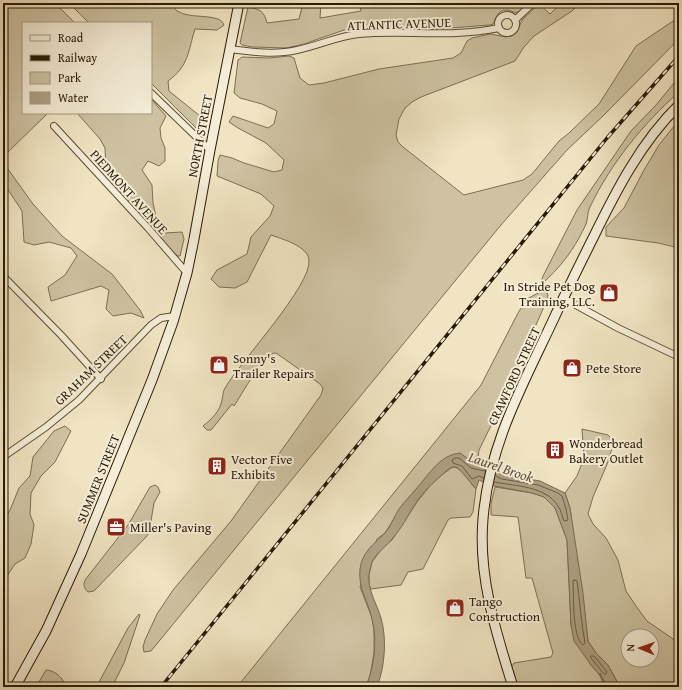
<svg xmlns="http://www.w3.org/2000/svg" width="682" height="690" font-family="'Gentium Book Plus',serif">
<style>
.green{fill:#cec2a2;stroke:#7c6e54;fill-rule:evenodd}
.water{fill:#ad9f82;stroke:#796a50}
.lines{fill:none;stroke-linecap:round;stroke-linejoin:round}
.shore{stroke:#6c5c44;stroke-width:1}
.stream{stroke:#796a50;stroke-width:2}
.minor-casing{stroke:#5c4c34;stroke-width:8}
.secondary-casing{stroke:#2a1a05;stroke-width:11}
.minor{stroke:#f5edd7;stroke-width:6}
.secondary{stroke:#f5edd7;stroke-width:9}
.rail-casing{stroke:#2a1a05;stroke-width:3.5}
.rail{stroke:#f5edd7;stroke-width:2;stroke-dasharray:6;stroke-linecap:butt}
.labels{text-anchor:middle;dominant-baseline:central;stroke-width:4;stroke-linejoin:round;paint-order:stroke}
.street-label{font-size:13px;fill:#2a1a05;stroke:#f5edd7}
.poi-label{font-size:13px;fill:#2a1a05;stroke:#f5edd7;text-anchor:start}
.water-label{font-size:14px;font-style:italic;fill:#5e4f37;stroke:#f5edd7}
</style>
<rect width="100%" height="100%" fill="#f0e4c2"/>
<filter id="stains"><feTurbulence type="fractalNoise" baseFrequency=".005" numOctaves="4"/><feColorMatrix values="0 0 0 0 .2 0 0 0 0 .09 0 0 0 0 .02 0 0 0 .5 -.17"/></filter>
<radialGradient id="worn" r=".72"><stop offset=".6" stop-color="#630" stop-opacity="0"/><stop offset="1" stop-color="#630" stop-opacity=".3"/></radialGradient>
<g class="green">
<path d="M3,3H55L75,23H23V113H48L7,153L5,165L33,204L62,236L112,274L140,310L144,318L131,313L113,316L106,309L109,290L101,286L51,301L48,287L65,275L77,256L71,248L49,242L34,245L24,242L22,211L3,182Z"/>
<path d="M69,3H171C178,21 206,13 220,20C222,21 223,23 224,25L217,30L195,29C188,51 189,66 168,81L169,91L200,116L204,124L203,129L199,131L151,83V23H89Z"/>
<path d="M303,3H321L320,18L361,11L359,3H527C525,6 522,11 518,12C515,13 514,12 511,11C499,7 497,16 493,24L490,25L424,30L374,28L344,30L304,44L287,48L252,47L242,45L240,43L248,7C260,9 264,11 267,23L299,19Z"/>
<path d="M561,3H580L572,11L534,36L524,47L515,61L421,97L412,102L405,108L399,119L396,135L398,142L403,147L464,195L523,180L532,174L559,141L569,133L599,104L636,46L679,17V39L603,116L567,150L501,225L151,651L144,652L143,647L145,640L157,614L173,590L231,521L321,395L323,388L320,384L276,353C265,351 241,396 234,406L232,404L211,430H207L203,426C212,419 220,411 222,400C223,396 223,391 225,388C240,362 312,285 309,260C308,246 282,239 271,235L247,282L235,288L219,287L211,279L217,270L247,254L251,237L270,216L274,206L261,194L217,176L218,161L220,155L232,158L244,163L274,172L282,170L284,160L266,143L238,128L229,122L233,116L268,128L274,124L277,111L262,104L240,98L234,93L238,60L242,57L269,58L289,56L294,58L300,78L309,85L324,83L379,69L453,58L461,53L467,41L472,38L490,34L506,37L511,36L517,32L522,20L539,4L550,14Z"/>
<path d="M679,77V92C643,124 611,163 590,207C587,212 588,219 586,224C584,229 581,234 579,238C569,256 558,269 543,283H541L543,276L577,210L631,131L656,105Z"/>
<path d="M151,99L166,116L160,128L161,138L165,148V161L159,166L148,161L142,170L152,185L153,203L158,226L164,233L182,232L184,239L180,256H178L170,250L109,178L106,170L105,148L100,139L77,113H151Z"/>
<path d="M679,120V248L658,243L606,236V227L624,208L644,170L659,145Z"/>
<path d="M540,292H547L548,296L546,302L503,401L479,450L477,464H473L467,458L417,488L400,509L385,533L377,539L360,587L372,618L374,630V653L370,676L366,687H237L481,385L518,313L527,299Z"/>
<path d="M65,426L71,431L55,462L41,476L31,493L30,514L34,525L31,544L25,558L15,564L3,582V522L10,510L19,488L30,476L33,457L54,431Z"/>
<path d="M582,429L608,435L614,441L608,462L593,497L588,514L593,524L606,538L618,560L626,591L636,606L647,621L679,643V687H620L608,665L596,653L588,641L570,508L565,493L577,476L584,458ZM628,636H652V660H628Z"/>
<path d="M455,467C464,471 469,482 476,489L473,512L470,517L451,518L448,520L423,569L408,572L401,585L371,589L369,585V575L372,562L383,547L392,540L417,502L433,482L451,468Z"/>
<path d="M155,485L158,487L160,492L154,503L149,533L146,537L94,591L88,592C84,588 83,585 85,580L128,525L150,487Z"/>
<path d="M495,487L532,493L544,497L555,508L567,540L571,625L591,665L610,687H518L511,667L514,663L551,657L553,653L532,578H526L518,517L491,515V504Z"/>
<path d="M139,614L140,615L124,663L112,687H95L98,684L128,628Z"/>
<path d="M46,670C57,671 62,678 67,687H36Z"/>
</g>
<path class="water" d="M460,453L467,458L473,464H477L484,466L503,475L540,481L565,493L570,508L583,593L588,641L596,653L608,665L620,687H610L591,665L574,641L571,625L567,540L555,508L544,497L532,493L489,485L479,480L476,489C472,485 460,468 456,467C451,466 446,471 443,474C433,483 423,492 416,503C408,515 402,528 392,539C386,547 377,552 372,562C371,565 370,570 369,574C367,589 377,604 381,618C387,639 385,666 377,687H366C374,666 378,641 372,619C368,601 358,589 360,569C362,552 374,544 385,533C391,526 394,517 399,509C404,502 411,495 417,488C429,474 440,455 460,453Z"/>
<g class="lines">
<g class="shore">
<path d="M484,478L479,476L472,479L462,466L453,463L452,460L455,458H459L471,468L485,471"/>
<path d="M494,482C515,486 546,486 558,506C561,510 562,516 564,521L568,520L566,509L562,496L558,493L538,485L502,479L496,476"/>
<path d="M574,580L577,581C580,602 581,622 585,643L583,645C572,637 574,596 573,582Z"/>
<path d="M591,656H594L607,672L606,674H604L591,658Z"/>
</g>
<path class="stream" d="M600,674L605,687"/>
<defs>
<g id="minor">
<circle cx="507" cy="24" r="9"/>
<path d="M515,20L533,3"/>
<path d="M230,49C252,52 275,55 297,50C318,46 337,36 359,34C406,30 451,38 499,28"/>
<path d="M151,93L210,150"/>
<path d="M54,126L148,228L187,273"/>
<path d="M3,276L61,335L101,379"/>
<path d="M563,298L618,328L679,357"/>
<path d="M3,457L46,427L79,400L151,325L161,318L175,316"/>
</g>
<g id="secondary">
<path d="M15,687L46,631L81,554L152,380L173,322L187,273L194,239L210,150L239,3"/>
<path d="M513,687C496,632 478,577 483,519C489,443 524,383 555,316C567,290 580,264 593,238C616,191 641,142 679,105"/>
</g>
</defs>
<use href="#minor" class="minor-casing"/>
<use href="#secondary" class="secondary-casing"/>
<use href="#minor" class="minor"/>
<use href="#secondary" class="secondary"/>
<defs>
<path id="rail" d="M161,687L607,138L679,56"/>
</defs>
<use href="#rail" class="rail-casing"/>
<use href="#rail" class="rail"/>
</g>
<defs>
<symbol id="shop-square" viewBox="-11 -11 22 22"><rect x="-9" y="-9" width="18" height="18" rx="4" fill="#8f2418" stroke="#f5edd7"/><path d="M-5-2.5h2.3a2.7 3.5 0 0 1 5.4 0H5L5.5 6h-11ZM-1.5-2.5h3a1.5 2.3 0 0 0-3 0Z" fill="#fff"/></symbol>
<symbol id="building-square" viewBox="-11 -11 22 22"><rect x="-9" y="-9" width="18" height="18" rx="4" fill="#8f2418" stroke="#f5edd7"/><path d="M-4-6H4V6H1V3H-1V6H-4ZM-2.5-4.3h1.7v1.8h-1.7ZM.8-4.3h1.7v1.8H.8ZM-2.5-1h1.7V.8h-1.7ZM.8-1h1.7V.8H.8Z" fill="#fff"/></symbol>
<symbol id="office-square" viewBox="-11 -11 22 22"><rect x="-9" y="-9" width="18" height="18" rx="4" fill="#8f2418" stroke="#f5edd7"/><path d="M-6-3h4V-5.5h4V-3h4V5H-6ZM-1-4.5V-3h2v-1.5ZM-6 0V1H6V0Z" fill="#fff"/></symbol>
</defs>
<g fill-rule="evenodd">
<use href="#shop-square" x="598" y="282" width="22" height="22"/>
<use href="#shop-square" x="208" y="354" width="22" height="22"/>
<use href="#shop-square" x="561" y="357" width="22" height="22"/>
<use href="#building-square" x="544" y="439" width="22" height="22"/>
<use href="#building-square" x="206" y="455" width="22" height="22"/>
<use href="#office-square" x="105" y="516" width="22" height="22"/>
<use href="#shop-square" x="444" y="597" width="22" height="22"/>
</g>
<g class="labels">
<g class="street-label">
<text transform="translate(399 24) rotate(-2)">ATLANTIC AVENUE</text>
<text transform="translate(200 136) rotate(-79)">NORTH STREET</text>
<text transform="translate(129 192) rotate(48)">PIEDMONT AVENUE</text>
<text transform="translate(91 370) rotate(-44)">GRAHAM STREET</text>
<text transform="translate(514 376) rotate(-65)">CRAWFORD STREET</text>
<text transform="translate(98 479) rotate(-68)">SUMMER STREET</text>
</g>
<g class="poi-label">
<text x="595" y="286" text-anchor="end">In Stride Pet Dog<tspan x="595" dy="15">Training, LLC.</tspan></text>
<text x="233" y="358">Sonny's<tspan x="233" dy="15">Trailer Repairs</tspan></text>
<text x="586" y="368">Pete Store</text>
<text x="569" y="443">Wonderbread<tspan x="569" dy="15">Bakery Outlet</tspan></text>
<text x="231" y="459">Vector Five<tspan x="231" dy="15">Exhibits</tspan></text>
<text x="130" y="527">Miller's Paving</text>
<text x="469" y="601">Tango<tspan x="469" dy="15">Construction</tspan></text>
</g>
<g class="water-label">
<text transform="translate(501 467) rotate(19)">Laurel Brook</text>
</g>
</g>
<rect width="682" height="690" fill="none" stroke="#f0e4c2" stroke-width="16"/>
<rect x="4" y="4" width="674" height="682" fill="none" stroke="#2a1a05" stroke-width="2"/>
<rect x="8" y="8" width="666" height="674" fill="none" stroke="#2a1a05"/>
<rect x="22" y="22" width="130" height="92" fill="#f5edd7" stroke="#a49983"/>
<rect x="30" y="35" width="20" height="6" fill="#f5edd7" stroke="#a49983"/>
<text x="58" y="42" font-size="12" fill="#2a1a05">Road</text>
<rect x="30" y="55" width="20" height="6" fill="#2a1a05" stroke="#a49983"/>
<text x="58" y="62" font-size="12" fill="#2a1a05">Railway</text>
<rect x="30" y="72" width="20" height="12" fill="#cec2a2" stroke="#a49983"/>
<text x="58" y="82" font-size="12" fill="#2a1a05">Park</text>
<rect x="30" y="92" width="20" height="12" fill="#ad9f82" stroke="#a49983"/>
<text x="58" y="102" font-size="12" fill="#2a1a05">Water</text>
<g transform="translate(640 648) rotate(272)"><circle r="19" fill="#f5edd7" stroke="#a49983"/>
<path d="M0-3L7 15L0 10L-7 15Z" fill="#8f2418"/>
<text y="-6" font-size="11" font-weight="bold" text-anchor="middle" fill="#2a1a05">N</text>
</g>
<rect width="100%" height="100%" filter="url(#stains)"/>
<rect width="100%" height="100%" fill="url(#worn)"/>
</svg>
